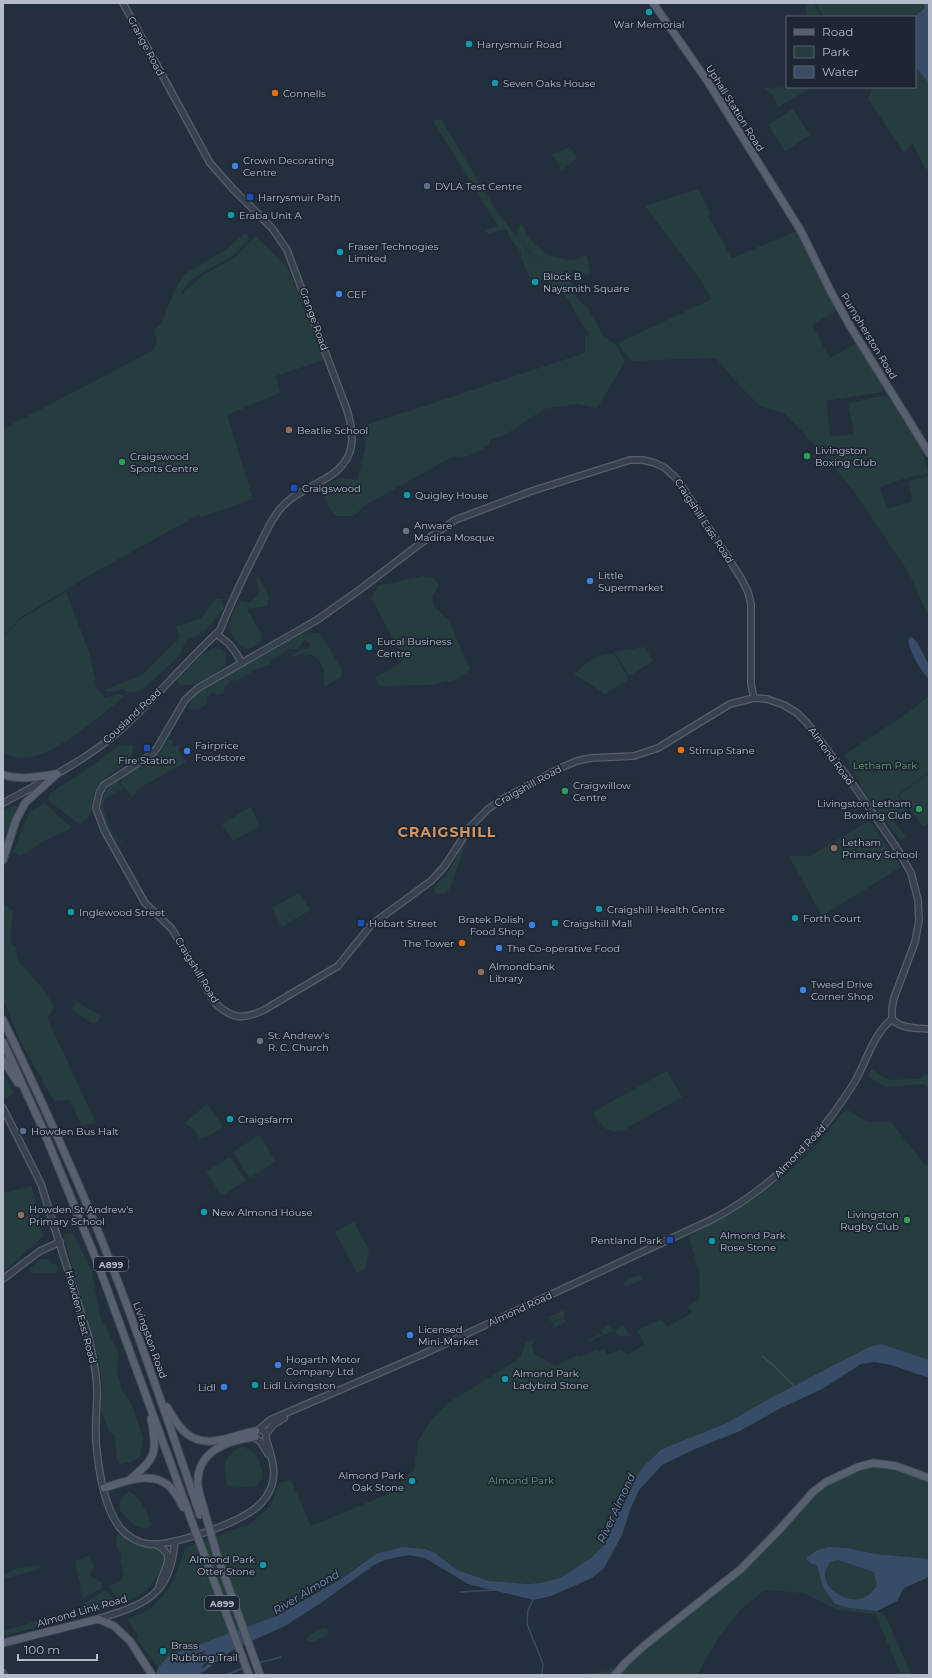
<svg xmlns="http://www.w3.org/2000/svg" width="932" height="1678" font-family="Montserrat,sans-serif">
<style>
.green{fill:#263c3f}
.water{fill:#394c67;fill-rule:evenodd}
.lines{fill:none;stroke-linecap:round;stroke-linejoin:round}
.stream{stroke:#394c67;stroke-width:1.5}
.river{stroke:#394c67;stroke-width:10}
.minor-casing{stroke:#565f6c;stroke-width:8}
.major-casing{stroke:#414a57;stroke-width:9}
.minor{stroke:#38414e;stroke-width:5.5}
.major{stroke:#56606e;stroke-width:7}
.major-bridge-casing{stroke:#414a57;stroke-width:9;stroke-linecap:butt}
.major-bridge{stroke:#56606e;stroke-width:7}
.culture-dot{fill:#0f9aa8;stroke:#1d2633;stroke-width:1.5}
.food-dot{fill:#e8710a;stroke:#1d2633;stroke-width:1.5}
.shop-dot{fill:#3f7fe0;stroke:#1d2633;stroke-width:1.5}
.service-dot{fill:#5c6f8a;stroke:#1d2633;stroke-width:1.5}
.transit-dot{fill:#1a4fb4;stroke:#1d2633;stroke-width:1.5}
.education-dot{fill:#8d6e63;stroke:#1d2633;stroke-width:1.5}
.leisure-dot{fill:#2e9e5b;stroke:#1d2633;stroke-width:1.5}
.worship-dot{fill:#6b7280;stroke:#1d2633;stroke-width:1.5}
.labels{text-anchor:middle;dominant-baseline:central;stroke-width:3.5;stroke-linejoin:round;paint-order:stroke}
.shield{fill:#1d2633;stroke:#878f9c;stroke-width:1}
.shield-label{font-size:9px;font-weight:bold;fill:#b4bcc9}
.poi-label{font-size:10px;fill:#b4bcc9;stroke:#1d2633;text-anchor:start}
.street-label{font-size:10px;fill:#b4bcc9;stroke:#1d2633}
.park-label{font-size:10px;fill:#6b9a76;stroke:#1d2633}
.water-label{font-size:11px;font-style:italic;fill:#7c92b1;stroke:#1d2633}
.district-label{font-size:14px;font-weight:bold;letter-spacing:1px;fill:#d59563;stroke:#1d2633}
</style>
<rect width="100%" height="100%" fill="#242f3e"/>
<g class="green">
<path d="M806,3H814L821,17H819L818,15H806Z"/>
<path d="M815,3H929V170L925,168L912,143L904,153L868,99L873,87H915V17H823Z"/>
<path d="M798,87H812L778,107L773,95L764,88Z"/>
<path d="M793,109L810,135L785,151L768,125Z"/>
<path d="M441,119L498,213L512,231L519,236L526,249L544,268L527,249L519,236L516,233L519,226L522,224C527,237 538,250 551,256C555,257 560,258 564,259C571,261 578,261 583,255L587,257L591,274L569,278L577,299L588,308L604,337L616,345L625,362L597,408L577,404L544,409L505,435L490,440L488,446L469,456L452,457L364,506L354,516H336C327,507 323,499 325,486L339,478L357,480L366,445L363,426L585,353V337L590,335V333C576,321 573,299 558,289L555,292L544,279L532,283L521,258V252L510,238L507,229L489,234L485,231L498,226L433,121Z"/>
<path d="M570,147L577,158L561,172L559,170L560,166L552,154Z"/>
<path d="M698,189L711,214L708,216L732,258L797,231L837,310L812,325L830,358L857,343L883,389L882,392L826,401L830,437L854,434L848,403L883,396L888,397L922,450L928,473L903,479L880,487L887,509L912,501L908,481L929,477V617L909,573L853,490L823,454L785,414L760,406L738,384L716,358L631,361L618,343L712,299L699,278L645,206Z"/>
<path d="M245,233L250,239L233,256L192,279L182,292V294L205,274L234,258L255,236L287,267L324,360L276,376L280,393L227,415L253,499L201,517L200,514L198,515L88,576L20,618L3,636V429L152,351L157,342L154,330L162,322L175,289L185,274L228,248Z"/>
<path d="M257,575L269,596L267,606L247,609L261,633L262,640L252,648L247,649C224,636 227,620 241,601L249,603L259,594L256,577Z"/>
<path d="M422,576L433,577L439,585L432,596L434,606L449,621L470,670L455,680L430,685L380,686L375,678L402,662L393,638L371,598L378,586Z"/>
<path d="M66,592L89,652L97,690L105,697L119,694L125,696C99,716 56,756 24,758C17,758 9,755 3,753V637L21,619Z"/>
<path d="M216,599H222L224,608L205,631L186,641L178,657L142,690L130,693L122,689L109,692L104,690L142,675L180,637L176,627L201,618Z"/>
<path d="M305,632L319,633L323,638L342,669L341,677L324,687C324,671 326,664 311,654L305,656L303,653L293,657L290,656L302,649H309L310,643L305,640C299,647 298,651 288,649L271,661V665L255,670L236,681L232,680L224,687V693L218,695L211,692L208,697L207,704C201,709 195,712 188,708L195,695L202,689Z"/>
<path d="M644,647L653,661L629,676L614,652Z"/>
<path d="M213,648L221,649L226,653V663C217,674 196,687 181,685L177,681L202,655Z"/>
<path d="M603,654H614L629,679L605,694L574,674L589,661Z"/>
<path d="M929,696V772L897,795L908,810L894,821L906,837L901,841L867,796L844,755L908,713Z"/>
<path d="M171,739L174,747L175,745L182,746L178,749L186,762L136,790V794L131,797L126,788H123L121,783L122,777C138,768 162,759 167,740Z"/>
<path d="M122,744L133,745L132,757C121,768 106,775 97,787C86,802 101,813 79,824L49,801V794L83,772Z"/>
<path d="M929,773V823L923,827L899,795Z"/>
<path d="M121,778L119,783L122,789L104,800C101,814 112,829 118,841L125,842L120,843C113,841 111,835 108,829C97,807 99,791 121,778Z"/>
<path d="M44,803L72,828L42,842L21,856L13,852L29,813Z"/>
<path d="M15,805L19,807L10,826L3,847V810Z"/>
<path d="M251,807L260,826L233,841L222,824Z"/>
<path d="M869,821L901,867L822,916L789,856H810Z"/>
<path d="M465,841H467L450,888L446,893L438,894L434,891L436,885L447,874Z"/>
<path d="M299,893L310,910L282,927L272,908Z"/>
<path d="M3,904L13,911L10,942L16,948L18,961L45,991L54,1008L47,1018L96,1123L81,1125L70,1100L54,1101L21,1043L3,999Z"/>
<path d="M77,1002L101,1016L98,1022L92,1023L71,1009Z"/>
<path d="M871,1069L889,1080L919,1079L926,1074L929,1078V1089L925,1084L885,1087L867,1076Z"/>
<path d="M667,1071L682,1097L622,1131C606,1134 600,1124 593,1112Z"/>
<path d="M3,1073L14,1093L5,1099L3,1096Z"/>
<path d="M207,1104L223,1127L207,1137L200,1139L194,1129L185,1123Z"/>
<path d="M846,1109L867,1122H891L925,1165L929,1163V1360L881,1344L727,1423L662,1449L614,1523L605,1544L591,1558L560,1578L540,1583L528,1584L489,1581L457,1570L435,1553L425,1549L402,1547L389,1550L362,1563L340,1580L274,1617L168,1656L158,1668L136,1638L138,1636L127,1619C135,1615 145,1612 152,1607C171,1591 178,1571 185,1548L250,1524L270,1507L279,1483L291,1480L311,1526L388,1494L414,1470L418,1441L432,1419L448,1403L520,1358L526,1343L534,1339L533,1344L531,1345L535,1354L555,1366L578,1355L580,1357L597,1350L598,1352L604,1348L607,1354L620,1350L628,1354L645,1345L637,1330L662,1319L667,1327L692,1313L688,1306L700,1299L699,1271L689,1237C730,1214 770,1191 804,1158C819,1143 832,1125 846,1109Z"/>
<path d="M259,1135L276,1161L250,1178L233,1152Z"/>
<path d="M230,1157L246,1180L222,1196L206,1172Z"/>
<path d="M32,1186L43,1237L3,1272V1193Z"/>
<path d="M354,1222L369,1250L366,1268L357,1273L335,1232Z"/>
<path d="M73,1233L92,1271L100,1316L116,1348L119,1357L117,1363L118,1378L123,1392L132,1405L143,1438L140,1457L132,1462L120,1464L116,1458L117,1456L114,1435L109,1431L100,1406L102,1384L98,1356L63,1235Z"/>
<path d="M42,1259H49L52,1264H56L59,1269L54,1273H31L28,1269Z"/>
<path d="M636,1276H642L644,1279L625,1287L623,1282Z"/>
<path d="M564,1310V1317L552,1322L547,1318Z"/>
<path d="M564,1318L566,1322L546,1331L554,1327L552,1323Z"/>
<path d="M610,1324L613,1331L588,1342L587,1340L603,1333L601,1330Z"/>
<path d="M624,1326L629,1335L631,1334V1336H619L617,1335L615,1330Z"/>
<path d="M241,1447C257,1450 261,1462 263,1477L257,1486L234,1488L227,1484C223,1463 222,1458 241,1447Z"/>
<path d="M873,1463L929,1478V1559L876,1554L846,1548L829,1547L810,1563L817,1566L823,1587L850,1608L877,1611L886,1616L911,1675H901L875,1613H862L838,1610L804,1593L765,1590L742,1608L719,1637L697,1675H615L621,1667L741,1569L813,1492Z"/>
<path d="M129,1491C141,1497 147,1512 151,1525L147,1528C131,1528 130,1518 119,1510C119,1501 122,1497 129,1491Z"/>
<path d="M118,1533C125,1535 134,1545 142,1547C149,1548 155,1546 161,1550C172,1559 154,1583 146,1590C141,1596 132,1600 125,1603L119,1601L108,1586C136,1578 116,1571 121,1553C114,1547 116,1541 118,1533Z"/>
<path d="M89,1556L94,1566L90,1573L92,1578L102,1582V1588L83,1598L79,1589L81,1587L75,1561Z"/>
<path d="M838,1560L874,1572L877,1586C873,1591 869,1596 863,1598C849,1604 824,1590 825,1574C825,1570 828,1566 830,1562Z"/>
<path d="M40,1565L41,1569L3,1579V1575L18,1568Z"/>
<path d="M106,1590L116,1602V1607L3,1636V1631L79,1609L86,1602Z"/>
<path d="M323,1628L327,1629L329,1633L326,1636L313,1642L306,1640L309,1635Z"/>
<path d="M616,1665L610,1675H580L608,1671Z"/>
</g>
<g class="water">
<path d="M923,3H929V83L915,66L914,17L925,8Z"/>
<path d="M912,637L917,642L929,665L928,678C921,671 906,647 909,638Z"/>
<path d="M881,1344L929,1360V1378L891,1365L875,1362L861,1364L822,1389L777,1410L740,1431L695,1449L662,1465L639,1490L630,1510L622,1535L604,1568L592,1578L551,1596L533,1600L468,1584L425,1558L409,1555L398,1557L385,1560L374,1565L318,1605L285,1626L234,1649L199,1675H156L158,1668L168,1656L274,1617L340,1580L376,1554L402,1547L425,1549L435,1553L457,1570L489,1581L528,1584L540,1583L560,1578L591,1558L605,1544L629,1487L646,1464L662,1449L727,1423L767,1400L869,1347ZM221,1648L219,1654L201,1670L204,1664ZM205,1651L206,1654L200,1659L183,1664L194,1654Z"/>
<path d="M829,1547L846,1548L876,1554L929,1559V1577L904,1588L897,1601L877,1611L850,1608L835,1604L823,1587L817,1566L810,1563L806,1558L818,1550ZM838,1560L874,1572L877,1586C873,1591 869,1596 863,1598C849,1604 824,1590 825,1574C825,1570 828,1566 830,1562Z"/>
</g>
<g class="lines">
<g class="stream">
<path d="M762,1356L772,1364L794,1386"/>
<path d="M460,1592L494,1590"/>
<path d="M533,1600L528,1610L527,1624L543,1664L542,1675"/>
<path d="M258,1663L281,1657"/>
<path d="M226,1675L243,1668"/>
</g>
<path class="river" d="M203,1659L232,1645"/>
<defs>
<g id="minor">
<path d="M216,634C230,643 234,649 242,663"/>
<path d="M3,803C42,782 83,762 117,733C152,702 182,666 216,634L220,630C232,600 246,571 261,542C267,530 272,518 281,508C300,485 337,483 349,454C355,440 351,424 347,410L287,250L272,228L233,189L210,163L123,3"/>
<path d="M892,1019C901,1029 916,1028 929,1029"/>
<path d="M3,1108L41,1184L89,1338C93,1356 97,1374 97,1392C97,1408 95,1425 96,1441C98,1467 104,1507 120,1528C127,1536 138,1543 149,1544C174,1546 238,1523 257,1507C264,1501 269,1494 272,1485C277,1469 270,1453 266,1438V1434L261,1429"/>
<path d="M3,1279L40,1251L60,1242"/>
<path d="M266,1434L273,1425L284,1418"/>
<path d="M260,1441L256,1439L255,1433L270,1420L421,1355L713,1219C772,1188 819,1139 854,1083C866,1063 873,1034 892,1019V1008L894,998L915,942L919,920L918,900L911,873L898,850L850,780L807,723L797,713L784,705L767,699L754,698L730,704L658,748L634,756L591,758L577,761L560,768L501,800L488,809L470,827L444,867L431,881L371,925L338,966L264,1010C243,1020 232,1019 215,1003L172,929L145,903L104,830L96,808L99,793L104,785L152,754L157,748L185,700L198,688L317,620L362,588L417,546L455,520L532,491L630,460H643L655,463L665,468L678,480L741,578L748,592L751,604V684L754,698"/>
<path d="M260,1441L268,1454"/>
<path d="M155,1544C180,1556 162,1568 159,1588"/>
<path d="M98,1619C146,1604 170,1596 175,1541"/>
<path d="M3,1673L4,1675"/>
</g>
<g id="major">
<path d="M653,3L708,82L801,231L830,290L850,326L929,453"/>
<path d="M3,775C20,780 39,777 56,774"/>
<path d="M3,860L16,820L25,803L57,774"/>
<path d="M3,1020C41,1099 78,1179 110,1261C143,1345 171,1430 200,1515"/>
<path d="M3,1042L42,1127L98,1264L195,1530"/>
<path d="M3,1060L18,1083"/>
<path d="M167,1407C179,1429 191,1446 220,1440C232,1438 243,1433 256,1431"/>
<path d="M129,1480C156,1459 158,1452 151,1419"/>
<path d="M104,1488C123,1482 151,1470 169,1486C175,1491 179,1499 183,1507"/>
<path d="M205,1513C203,1504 199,1495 198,1486C195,1452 227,1440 255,1437"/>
<path d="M217,1555L260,1675"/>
<path d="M3,1643L98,1619L114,1626L130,1641L152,1675"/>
<path d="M615,1675L625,1663L645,1645L741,1569L780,1529L813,1492L826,1482L858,1467L873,1463L896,1466L929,1478"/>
</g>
</defs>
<use href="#minor" class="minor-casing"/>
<use href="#major" class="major-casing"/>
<use href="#minor" class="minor"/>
<use href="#major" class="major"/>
<defs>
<g id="major-bridge">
<path d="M205,1513L217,1555"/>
<path d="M195,1530L249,1675"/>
</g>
</defs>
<use href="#major-bridge" class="major-bridge-casing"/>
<use href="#major-bridge" class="major-bridge"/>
</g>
<g class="culture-dot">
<circle cx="649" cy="12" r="4"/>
<circle cx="469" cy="44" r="4"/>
<circle cx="495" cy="83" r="4"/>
<circle cx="231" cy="215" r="4"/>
<circle cx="340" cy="252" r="4"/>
<circle cx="535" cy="282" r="4"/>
<circle cx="407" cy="495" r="4"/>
<circle cx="369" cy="647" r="4"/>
<circle cx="599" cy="909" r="4"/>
<circle cx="71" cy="912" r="4"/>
<circle cx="795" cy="918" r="4"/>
<circle cx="555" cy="923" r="4"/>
<circle cx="230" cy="1119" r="4"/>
<circle cx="204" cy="1212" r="4"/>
<circle cx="712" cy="1241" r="4"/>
<circle cx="505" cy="1379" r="4"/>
<circle cx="255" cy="1385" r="4"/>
<circle cx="412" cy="1481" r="4"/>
<circle cx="263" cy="1565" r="4"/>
<circle cx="163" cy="1651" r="4"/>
</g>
<g class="food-dot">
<circle cx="275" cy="93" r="4"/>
<circle cx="681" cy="750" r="4"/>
<circle cx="462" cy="943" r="4"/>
</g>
<g class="shop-dot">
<circle cx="235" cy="166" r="4"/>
<circle cx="339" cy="294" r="4"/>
<circle cx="590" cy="581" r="4"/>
<circle cx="187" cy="751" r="4"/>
<circle cx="532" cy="925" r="4"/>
<circle cx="499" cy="948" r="4"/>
<circle cx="803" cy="990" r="4"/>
<circle cx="410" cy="1335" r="4"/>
<circle cx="278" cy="1365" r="4"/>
<circle cx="224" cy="1387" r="4"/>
</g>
<g class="service-dot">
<circle cx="427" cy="186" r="4"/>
<circle cx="23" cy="1131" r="4"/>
</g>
<g class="transit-dot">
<rect x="246" y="193" width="8" height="8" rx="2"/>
<rect x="290" y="484" width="8" height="8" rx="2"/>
<rect x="143" y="744" width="8" height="8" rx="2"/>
<rect x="357" y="919" width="8" height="8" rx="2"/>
<rect x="666" y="1236" width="8" height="8" rx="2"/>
</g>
<g class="education-dot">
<circle cx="289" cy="430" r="4"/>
<circle cx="834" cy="848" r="4"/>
<circle cx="481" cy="972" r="4"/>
<circle cx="21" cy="1215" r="4"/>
</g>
<g class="leisure-dot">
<circle cx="807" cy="456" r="4"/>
<circle cx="122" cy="462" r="4"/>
<circle cx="565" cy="791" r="4"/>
<circle cx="919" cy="809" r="4"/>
<circle cx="907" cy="1220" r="4"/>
</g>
<g class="worship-dot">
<circle cx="406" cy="531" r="4"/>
<circle cx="260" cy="1041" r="4"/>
</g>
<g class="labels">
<g class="shield">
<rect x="94" y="1257" width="34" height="14" rx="3"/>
<rect x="205" y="1596" width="34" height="14" rx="3"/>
</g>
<g class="shield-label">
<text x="111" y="1264">A899</text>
<text x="222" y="1603">A899</text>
</g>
<g class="poi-label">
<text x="649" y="24" text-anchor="middle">War Memorial</text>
<text x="477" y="44">Harrysmuir Road</text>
<text x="503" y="83">Seven Oaks House</text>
<text x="283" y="93">Connells</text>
<text x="243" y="160">Crown Decorating<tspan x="243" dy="12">Centre</tspan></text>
<text x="435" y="186">DVLA Test Centre</text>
<text x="258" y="197">Harrysmuir Path</text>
<text x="239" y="215">Eraba Unit A</text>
<text x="348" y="246">Fraser Technogies<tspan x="348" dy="12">Limited</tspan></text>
<text x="543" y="276">Block B<tspan x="543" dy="12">Naysmith Square</tspan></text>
<text x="347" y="294">CEF</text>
<text x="297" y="430">Beatlie School</text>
<text x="815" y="450">Livingston<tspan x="815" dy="12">Boxing Club</tspan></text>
<text x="130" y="456">Craigswood<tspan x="130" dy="12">Sports Centre</tspan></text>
<text x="302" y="488">Craigswood</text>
<text x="415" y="495">Quigley House</text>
<text x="414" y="525">Anware<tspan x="414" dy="12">Madina Mosque</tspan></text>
<text x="598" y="575">Little<tspan x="598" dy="12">Supermarket</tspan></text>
<text x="377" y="641">Eucal Business<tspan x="377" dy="12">Centre</tspan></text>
<text x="195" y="745">Fairprice<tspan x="195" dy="12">Foodstore</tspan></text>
<text x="689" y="750">Stirrup Stane</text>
<text x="147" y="760" text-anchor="middle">Fire Station</text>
<text x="573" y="785">Craigwillow<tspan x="573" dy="12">Centre</tspan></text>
<text x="911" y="803" text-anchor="end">Livingston Letham<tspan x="911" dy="12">Bowling Club</tspan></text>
<text x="842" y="842">Letham<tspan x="842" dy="12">Primary School</tspan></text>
<text x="607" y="909">Craigshill Health Centre</text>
<text x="79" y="912">Inglewood Street</text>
<text x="803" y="918">Forth Court</text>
<text x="524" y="919" text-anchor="end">Bratek Polish<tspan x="524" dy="12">Food Shop</tspan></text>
<text x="369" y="923">Hobart Street</text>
<text x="563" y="923">Craigshill Mall</text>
<text x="454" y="943" text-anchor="end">The Tower</text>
<text x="507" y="948">The Co-operative Food</text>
<text x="489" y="966">Almondbank<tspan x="489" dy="12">Library</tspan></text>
<text x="811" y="984">Tweed Drive<tspan x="811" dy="12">Corner Shop</tspan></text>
<text x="268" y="1035">St. Andrew's<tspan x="268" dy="12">R. C. Church</tspan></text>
<text x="238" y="1119">Craigsfarm</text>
<text x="31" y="1131">Howden Bus Halt</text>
<text x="29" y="1209">Howden St Andrew's<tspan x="29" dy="12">Primary School</tspan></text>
<text x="212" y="1212">New Almond House</text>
<text x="899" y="1214" text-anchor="end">Livingston<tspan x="899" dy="12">Rugby Club</tspan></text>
<text x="720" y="1235">Almond Park<tspan x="720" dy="12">Rose Stone</tspan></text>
<text x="662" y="1240" text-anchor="end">Pentland Park</text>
<text x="418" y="1329">Licensed<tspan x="418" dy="12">Mini-Market</tspan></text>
<text x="286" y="1359">Hogarth Motor<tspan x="286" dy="12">Company Ltd</tspan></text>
<text x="513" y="1373">Almond Park<tspan x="513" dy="12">Ladybird Stone</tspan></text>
<text x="263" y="1385">Lidl Livingston</text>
<text x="216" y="1387" text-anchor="end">Lidl</text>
<text x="404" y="1475" text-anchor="end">Almond Park<tspan x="404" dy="12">Oak Stone</tspan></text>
<text x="255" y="1559" text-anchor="end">Almond Park<tspan x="255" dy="12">Otter Stone</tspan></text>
<text x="171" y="1645">Brass<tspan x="171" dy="12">Rubbing Trail</tspan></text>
</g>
<g class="street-label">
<text transform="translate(146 46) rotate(62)">Grange Road</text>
<text transform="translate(735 108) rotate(58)">Uphall Station Road</text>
<text transform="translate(314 319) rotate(70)">Grange Road</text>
<text transform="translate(869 336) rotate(59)">Pumpherston Road</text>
<text transform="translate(704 521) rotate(57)">Craigshill East Road</text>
<text transform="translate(132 716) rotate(-43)">Cousland Road</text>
<text transform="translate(831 756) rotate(54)">Almond Road</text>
<text transform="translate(528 786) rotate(-29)">Craigshill Road</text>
<text transform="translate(197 970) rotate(59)">Craigshill Road</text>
<text transform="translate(800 1151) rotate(-46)">Almond Road</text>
<text transform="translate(520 1309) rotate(-25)">Almond Road</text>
<text transform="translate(81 1317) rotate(75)">Howden East Road</text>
<text transform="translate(150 1340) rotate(70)">Livingston Road</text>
<text transform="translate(82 1611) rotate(-16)">Almond Link Road</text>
</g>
<g class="park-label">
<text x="885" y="765">Letham Park</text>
<text x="521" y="1480">Almond Park</text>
</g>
<g class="water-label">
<text transform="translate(616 1508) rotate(-65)">River Almond</text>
<text transform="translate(306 1592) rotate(-31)">River Almond</text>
</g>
<g class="district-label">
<text x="447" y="832">CRAIGSHILL</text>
</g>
</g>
<rect width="932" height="1678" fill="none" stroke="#b4bcc9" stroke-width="8"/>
<rect x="786" y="16" width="130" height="72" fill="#1d2633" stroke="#59626f"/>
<rect x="794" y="29" width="20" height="6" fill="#56606e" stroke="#59626f"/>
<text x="822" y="36" font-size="12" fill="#b4bcc9">Road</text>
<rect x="794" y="46" width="20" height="12" fill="#263c3f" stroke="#59626f"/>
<text x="822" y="56" font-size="12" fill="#b4bcc9">Park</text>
<rect x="794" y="66" width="20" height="12" fill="#394c67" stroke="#59626f"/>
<text x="822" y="76" font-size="12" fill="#b4bcc9">Water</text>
<path d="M18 1654v6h79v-6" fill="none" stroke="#b4bcc9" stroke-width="2"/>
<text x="24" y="1654" font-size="12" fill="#b4bcc9" stroke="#1d2633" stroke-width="3" paint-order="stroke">100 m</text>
</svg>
